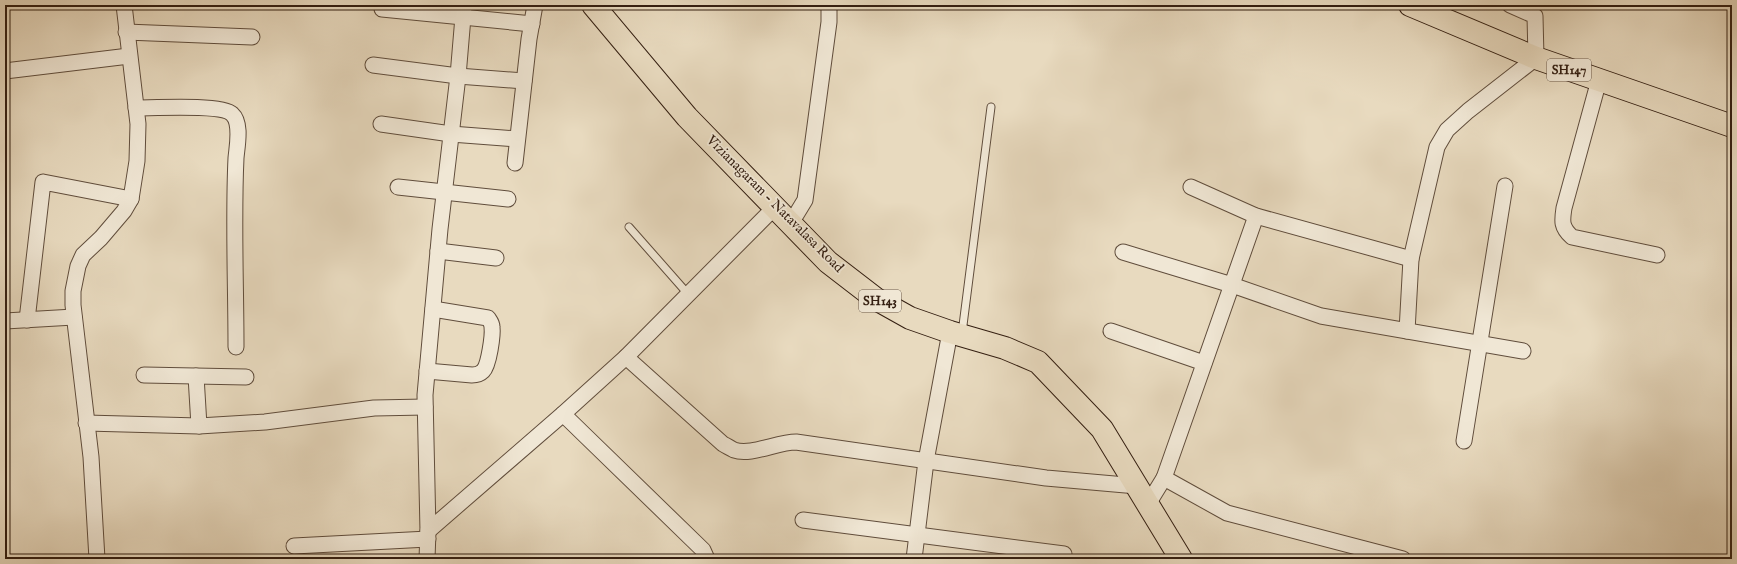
<svg xmlns="http://www.w3.org/2000/svg" width="1737" height="564" font-family="'IM FELL English',serif">
<style>
.lines{fill:none;stroke-linecap:round;stroke-linejoin:round}
.lane-casing{stroke:#604d3c;stroke-width:9}
.street-casing{stroke:#604d3c;stroke-width:17}
.primary-casing{stroke:#331e11;stroke-width:24}
.lane{stroke:#f0e7d5;stroke-width:7}
.street{stroke:#f0e7d5;stroke-width:15}
.primary{stroke:#e8dabf;stroke-width:22}
.labels{text-anchor:middle;dominant-baseline:central;stroke-width:3.5;stroke-linejoin:round;paint-order:stroke}
.shield{fill:#f0e7d5;stroke:#6c5a4c;stroke-width:1}
.shield-label{font-size:13px;font-weight:bold;fill:#331e11}
.street-label{font-size:14px;fill:#331e11;stroke:#f0e7d5}
</style>
<rect width="100%" height="100%" fill="#e8dabf"/>
<filter id="stains"><feTurbulence type="fractalNoise" baseFrequency=".005" numOctaves="4"/><feColorMatrix values="0 0 0 0 .2 0 0 0 0 .09 0 0 0 0 .02 0 0 0 .5 -.17"/></filter>
<radialGradient id="worn" r=".72"><stop offset=".6" stop-color="#630" stop-opacity="0"/><stop offset="1" stop-color="#630" stop-opacity=".3"/></radialGradient>
<g class="lines">
<defs>
<g id="lane">
<path d="M629,227L688,294"/>
<path d="M962,333L991,107"/>
</g>
<g id="street">
<path d="M382,9L532,24"/>
<path d="M126,32L252,37"/>
<path d="M373,65L458,76L524,81"/>
<path d="M5,71L129,56"/>
<path d="M1599,80L1564,208C1562,221 1561,227 1572,237L1657,255"/>
<path d="M136,108C153,108 222,104 232,114C242,123 237,146 236,158C233,221 236,284 236,347"/>
<path d="M381,124L451,134L517,139"/>
<path d="M515,163L529,39L535,5"/>
<path d="M398,187L508,199"/>
<path d="M1191,187L1256,216L1411,259"/>
<path d="M791,223L805,200L829,22V5"/>
<path d="M438,251L496,258"/>
<path d="M1123,252L1232,285L1321,316L1523,351"/>
<path d="M27,320L43,182L131,199"/>
<path d="M5,321L74,317"/>
<path d="M1111,331L1204,363"/>
<path d="M1407,331L1411,259L1437,147L1447,130L1468,111L1536,58L1535,16L1510,5"/>
<path d="M626,357L723,444C727,446 730,448 734,450C751,456 777,442 796,442L1046,478L1137,486"/>
<path d="M427,371L472,375C476,375 480,374 483,371C489,365 493,335 492,327C492,323 490,321 488,318L433,309"/>
<path d="M144,375L246,377"/>
<path d="M196,376L199,426"/>
<path d="M563,414L703,550L707,559"/>
<path d="M86,423L199,426L265,422L374,408L425,407"/>
<path d="M1464,441L1505,186"/>
<path d="M1164,478L1227,513L1403,559"/>
<path d="M1148,504L1164,478L1256,216"/>
<path d="M803,520L1064,554"/>
<path d="M428,531L563,414L626,357L775,207"/>
<path d="M294,546L428,539"/>
<path d="M97,559L91,457L73,305V291L78,266L83,255L101,238L124,211L131,199L137,161L138,124L124,5"/>
<path d="M427,559L428,531L425,395L440,229L458,76L464,5"/>
<path d="M914,559L926,461L950,332"/>
</g>
<g id="primary">
<path d="M593,5L687,117L828,262L876,299L910,318L950,332L1005,348L1038,362L1102,429L1181,559"/>
<path d="M1410,5L1536,58L1732,126"/>
</g>
</defs>
<use href="#lane" class="lane-casing"/>
<use href="#street" class="street-casing"/>
<use href="#primary" class="primary-casing"/>
<use href="#lane" class="lane"/>
<use href="#street" class="street"/>
<use href="#primary" class="primary"/>
</g>
<g class="labels">
<g class="shield">
<rect x="1547" y="59" width="44" height="22" rx="3"/>
<rect x="859" y="290" width="42" height="22" rx="3"/>
</g>
<g class="shield-label">
<text x="1569" y="70">SH147</text>
<text x="880" y="301">SH143</text>
</g>
<g class="street-label">
<text transform="translate(775 204) rotate(45)">Vizianagaram - Natavalasa Road</text>
</g>
</g>
<rect width="1737" height="564" fill="none" stroke="#e8dabf" stroke-width="20"/>
<rect x="6" y="6" width="1725" height="552" fill="none" stroke="#331e11" stroke-width="2"/>
<rect x="10" y="10" width="1717" height="544" fill="none" stroke="#331e11"/>
<rect width="100%" height="100%" filter="url(#stains)"/>
<rect width="100%" height="100%" fill="url(#worn)"/>
</svg>
